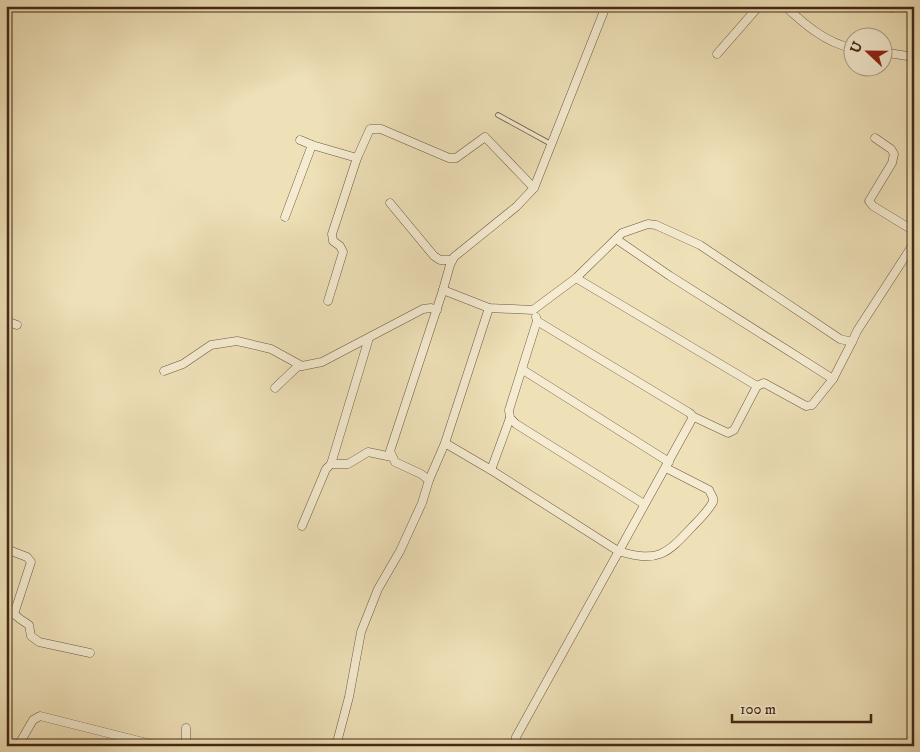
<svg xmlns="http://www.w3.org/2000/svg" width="920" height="752" font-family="'IM FELL DW Pica',serif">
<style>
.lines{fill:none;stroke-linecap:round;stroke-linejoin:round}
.lane-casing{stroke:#6e563f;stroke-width:5.5}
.street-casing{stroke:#6e563f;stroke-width:9}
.lane{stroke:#f4ebd0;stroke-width:4}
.street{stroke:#f4ebd0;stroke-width:8}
</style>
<rect width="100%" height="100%" fill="#eee0b7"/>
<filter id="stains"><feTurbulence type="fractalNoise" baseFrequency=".004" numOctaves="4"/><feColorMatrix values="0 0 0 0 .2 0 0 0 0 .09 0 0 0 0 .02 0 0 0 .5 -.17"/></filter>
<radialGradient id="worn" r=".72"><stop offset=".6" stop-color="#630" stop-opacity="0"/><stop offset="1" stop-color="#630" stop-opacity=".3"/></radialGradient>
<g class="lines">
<defs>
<path id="lane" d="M498,115L551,144"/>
<g id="street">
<path d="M785,6C804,24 826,43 852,48"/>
<path d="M882,6L892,8L898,6"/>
<path d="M882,52L914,57"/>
<path d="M717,54L759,6"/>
<path d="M875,138L891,149L894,154L892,163L869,201L873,206L914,231"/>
<path d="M300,140L312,145L357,158"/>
<path d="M390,203L434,256L440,260H452"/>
<path d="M285,217L312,145"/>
<path d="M616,239L670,276L833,379"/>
<path d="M576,278L757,386"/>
<path d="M443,290L489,308L533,310L576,278L622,233L648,224L656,225L700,245L840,339L852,342L857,331L914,243"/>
<path d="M328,301L343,252L340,246L333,241L332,234L357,158L370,129H381L449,158H456L485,137L534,188"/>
<path d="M536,317L537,321L509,410L510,418L516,424L644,504"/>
<path d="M6,321L17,325"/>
<path d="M523,370L669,462"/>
<path d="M164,371L183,364L211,345L237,341L271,349L302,366"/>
<path d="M275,388L297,367L322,362L423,309L431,308L437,310"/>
<path d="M692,416L728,433L734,430L757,386L764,383L806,406L812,405L833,379L852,342"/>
<path d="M445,443L491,470L618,551C658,563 666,555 693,526C700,519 708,511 713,502V498L709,490L666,468"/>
<path d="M331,464L369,338"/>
<path d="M491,470L510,418"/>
<path d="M429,480L445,443L489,308"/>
<path d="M302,526L326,469L331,464H348L368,452L392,457"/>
<path d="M6,549L27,557L31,562L14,614L20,619L29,625L31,636L39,642L90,653"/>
<path d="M186,728V746"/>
<path d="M18,746L33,720L40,716L159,746"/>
<path d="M336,746L349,697L361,632L378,589L400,551L422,503L429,480L421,474L395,462L390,451L443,290L450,265L454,257L516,207L534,188L606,6"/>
<path d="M515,746L516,737L692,419L691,414L688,412L537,321"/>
</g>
</defs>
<use href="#lane" class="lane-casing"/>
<use href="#street" class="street-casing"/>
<use href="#lane" class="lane"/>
<use href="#street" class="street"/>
</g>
<rect width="920" height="752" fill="none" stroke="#eee0b7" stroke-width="25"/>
<rect x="8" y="8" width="905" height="737" fill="none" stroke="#432817" stroke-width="2.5"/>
<rect x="12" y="12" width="895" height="727" fill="none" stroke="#432817"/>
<g transform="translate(868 52) rotate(292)"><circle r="24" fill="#f4ebd0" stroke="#ad9d86"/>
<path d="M0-4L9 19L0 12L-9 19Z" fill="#8f2418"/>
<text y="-8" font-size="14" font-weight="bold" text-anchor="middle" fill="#432817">U</text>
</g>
<path d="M732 714v8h139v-8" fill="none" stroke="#432817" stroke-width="2.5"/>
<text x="740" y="714" font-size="15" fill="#432817" stroke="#f4ebd0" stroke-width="4" paint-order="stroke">100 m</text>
<rect width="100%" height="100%" filter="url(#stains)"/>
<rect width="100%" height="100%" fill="url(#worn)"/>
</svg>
